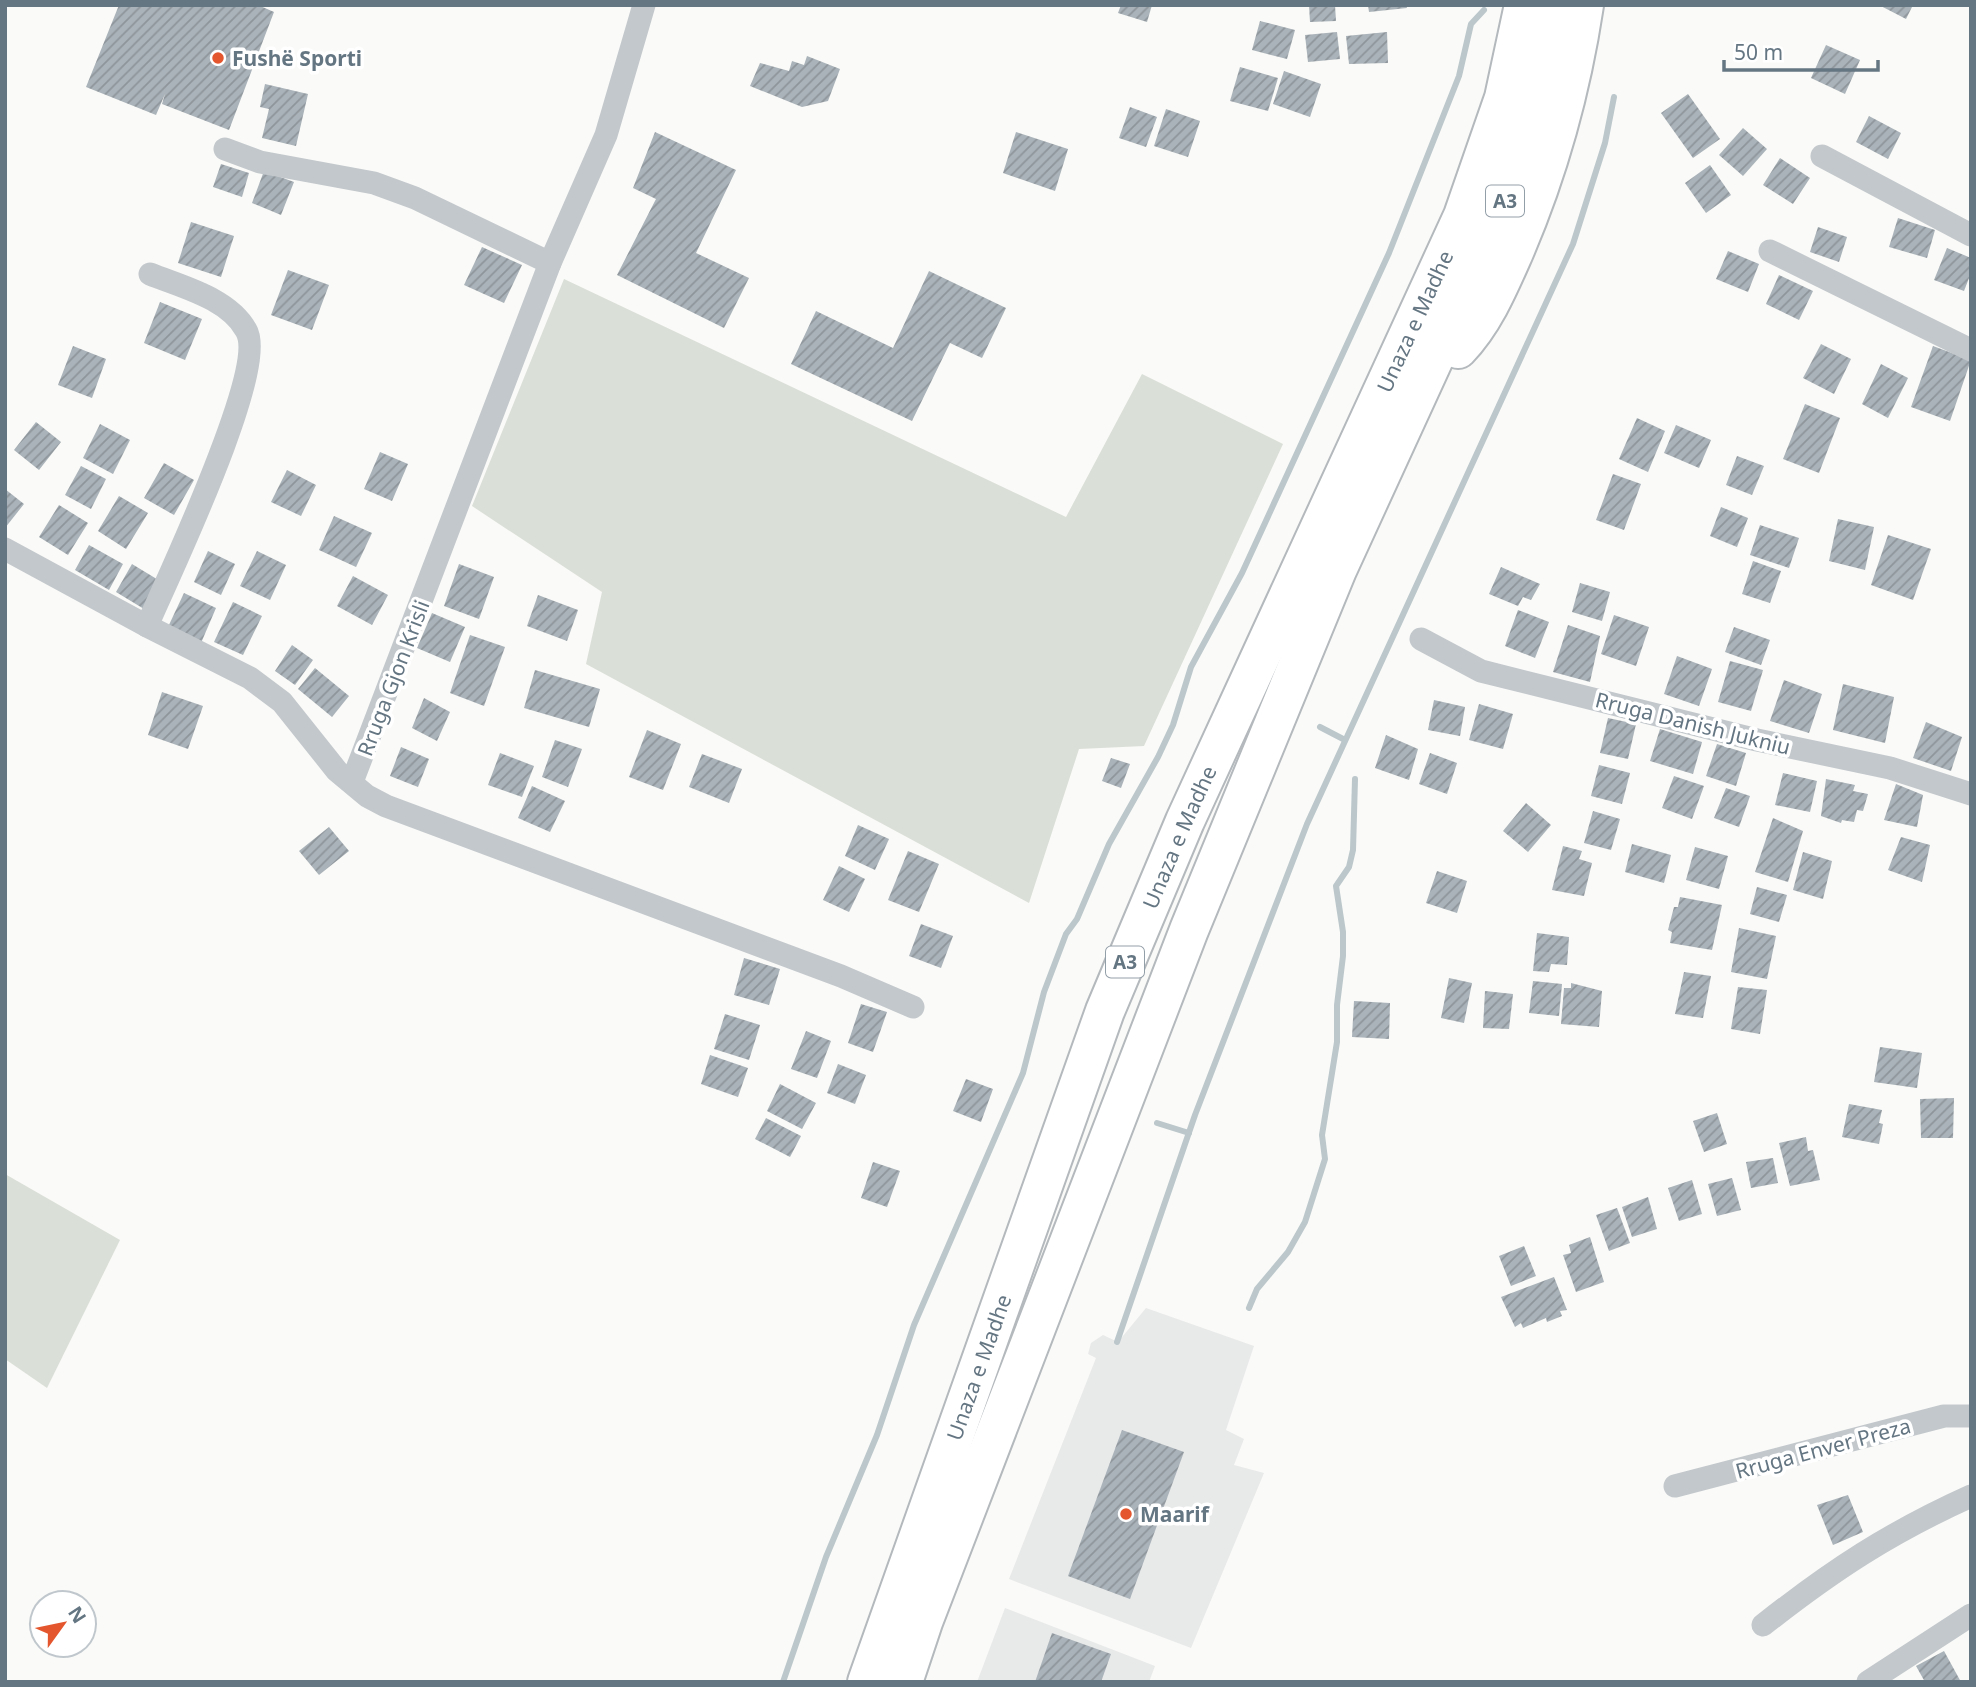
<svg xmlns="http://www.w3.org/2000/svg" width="1976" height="1687" font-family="'Noto Sans',sans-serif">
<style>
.built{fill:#e8e9e9}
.grass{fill:#dadfd7}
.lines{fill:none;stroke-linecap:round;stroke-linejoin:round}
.stream{stroke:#bbc7cb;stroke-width:6}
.building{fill:url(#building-hatch)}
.trunk-casing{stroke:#b4b9bd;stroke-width:42}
.minor{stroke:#c3c8cc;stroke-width:23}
.trunk{stroke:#fff;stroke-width:38}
.poi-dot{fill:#e4572e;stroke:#fff;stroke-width:2.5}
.labels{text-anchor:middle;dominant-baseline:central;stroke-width:7;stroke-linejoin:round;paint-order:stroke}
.shield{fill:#fff;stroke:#939fa8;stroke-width:2}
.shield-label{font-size:19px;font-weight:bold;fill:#657683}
.poi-label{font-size:21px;font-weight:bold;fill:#657683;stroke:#fff;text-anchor:start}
.street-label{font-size:21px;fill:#657683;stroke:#fff}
</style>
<defs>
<pattern id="building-hatch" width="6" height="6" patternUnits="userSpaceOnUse" patternTransform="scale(1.75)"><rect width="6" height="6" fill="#aab3b9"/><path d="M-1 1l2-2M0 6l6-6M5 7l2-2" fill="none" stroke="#8e969c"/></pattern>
</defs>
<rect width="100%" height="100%" fill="#fafaf8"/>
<g class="built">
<path d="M1146,1308L1254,1346L1226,1430L1244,1439L1234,1465L1264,1473L1191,1648L1009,1579L1096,1358L1088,1354L1091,1343L1103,1335L1118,1342Z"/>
<path d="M1005,1608L1155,1666L1149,1682H977Z"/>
</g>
<g class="grass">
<path d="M564,279L1066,517L1142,374L1283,444L1144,746L1079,749L1029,903L586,664L602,592L472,506Z"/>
<path d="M5,1174L120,1240L47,1388L5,1359Z"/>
</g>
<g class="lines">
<g class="stream">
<path d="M1320,727L1345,740"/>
<path d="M1157,1123L1189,1133"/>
<path d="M1249,1308L1257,1289L1288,1252L1305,1222L1325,1159L1322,1135L1337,1042V1005L1343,956V932L1336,886L1349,867L1353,850L1355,779"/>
<path d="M1117,1342L1195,1115L1307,824L1573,244L1605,143L1614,97"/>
<path d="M783,1682L826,1557L877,1435L914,1325L1023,1073L1044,992L1066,934L1077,919L1109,844L1158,757L1173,725L1191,667L1242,573L1389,253L1459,76L1471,24L1484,10"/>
</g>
</g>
<g class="building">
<path d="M119,5H258L274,12L229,130L162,104L165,94L156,115L86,87Z"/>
<path d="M1121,5H1152L1147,22L1118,13Z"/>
<path d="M1309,5H1335L1336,21L1310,22Z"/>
<path d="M1368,5H1406L1407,8L1369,12Z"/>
<path d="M1879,5H1913L1906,19Z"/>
<path d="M1260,21L1295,30L1287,59L1252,50Z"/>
<path d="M1337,32L1340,59L1308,62L1305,35Z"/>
<path d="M1387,32L1388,63L1349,64L1346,36Z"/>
<path d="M1826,45L1860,60L1845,94L1811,78Z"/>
<path d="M807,56L840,69L828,101L802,107L750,86L760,63L789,71L792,61L804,65Z"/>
<path d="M1240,67L1278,78L1268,111L1230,101Z"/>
<path d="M1284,71L1321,84L1310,117L1273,104Z"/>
<path d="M265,84L308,94L296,146L262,138L269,109L260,107Z"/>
<path d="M1688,94L1720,139L1693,158L1661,113Z"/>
<path d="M1130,107L1157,117L1146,147L1119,138Z"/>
<path d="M1166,109L1200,121L1188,157L1154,146Z"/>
<path d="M1869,116L1901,133L1888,159L1856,142Z"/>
<path d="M1743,128L1767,149L1743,176L1719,155Z"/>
<path d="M655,132L736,170L696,253L749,278L724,328L617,275L656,199L633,188Z"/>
<path d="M1016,132L1068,149L1055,191L1003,173Z"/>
<path d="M1780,158L1810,178L1793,204L1763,185Z"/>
<path d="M221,164L249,173L242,197L213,187Z"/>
<path d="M1710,165L1731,195L1706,213L1685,183Z"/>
<path d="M264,171L294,182L281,215L252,203Z"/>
<path d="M1898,218L1935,230L1927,258L1889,247Z"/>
<path d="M191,222L234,236L221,277L178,263Z"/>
<path d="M1818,227L1847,237L1839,262L1810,252Z"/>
<path d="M482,247L522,265L504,303L464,285Z"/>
<path d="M1947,248L1971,258V273L1964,291L1934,280Z"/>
<path d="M1728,251L1759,264L1748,292L1716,279Z"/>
<path d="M288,270L329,285L312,330L271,315Z"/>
<path d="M929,271L1006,308L982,358L950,343L912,421L791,364L816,311L893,348Z"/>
<path d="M1779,275L1813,291L1799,320L1766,304Z"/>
<path d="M160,302L202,319L185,360L144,343Z"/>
<path d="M1821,344L1851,359L1834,394L1803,378Z"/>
<path d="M73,346L106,359L92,398L58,385Z"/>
<path d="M1933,346L1971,360L1950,421L1911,407Z"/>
<path d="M1881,364L1908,378L1888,418L1862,404Z"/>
<path d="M1805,404L1840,418L1819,473L1783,459Z"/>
<path d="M1637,418L1665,431L1648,472L1619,459Z"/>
<path d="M36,422L61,442L39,470L14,450Z"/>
<path d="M100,424L130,440L113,474L83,458Z"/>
<path d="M1676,425L1711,440L1699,468L1664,453Z"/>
<path d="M380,452L408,464L392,501L364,489Z"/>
<path d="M1737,456L1764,466L1752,495L1726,485Z"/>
<path d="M164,463L194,480L174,515L144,498Z"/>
<path d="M81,466L106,479L91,509L65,495Z"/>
<path d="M287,470L316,485L301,516L271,502Z"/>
<path d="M1613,474L1641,484L1624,530L1596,520Z"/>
<path d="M5,489L24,504L5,528Z"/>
<path d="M119,496L148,513L126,549L98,531Z"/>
<path d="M59,505L88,523L68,555L39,537Z"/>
<path d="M1721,507L1748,518L1737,547L1710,536Z"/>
<path d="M334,516L372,533L356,567L319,550Z"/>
<path d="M1838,519L1874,527L1865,570L1829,561Z"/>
<path d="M1760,525L1799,538L1789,568L1750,555Z"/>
<path d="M1888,535L1931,549L1913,600L1871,585Z"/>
<path d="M89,545L123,564L109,590L75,570Z"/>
<path d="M208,551L235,564L221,595L194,582Z"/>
<path d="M257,551L286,565L270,600L240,586Z"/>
<path d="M1753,561L1781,571L1770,603L1742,594Z"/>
<path d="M132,564L160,581L144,609L116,592Z"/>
<path d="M459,564L494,577L479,619L444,606Z"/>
<path d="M1501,567L1540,584L1531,600L1523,597L1518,606L1489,594Z"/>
<path d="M353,576L388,595L372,625L337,606Z"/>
<path d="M1580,583L1610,592L1602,621L1572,612Z"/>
<path d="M184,593L216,608L201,643L168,627Z"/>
<path d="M538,595L578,610L567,641L527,626Z"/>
<path d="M233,602L262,616L243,655L214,642Z"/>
<path d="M1518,610L1549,622L1535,658L1505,646Z"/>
<path d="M432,613L465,627L450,662L417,648Z"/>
<path d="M1614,615L1649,627L1636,666L1601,654Z"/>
<path d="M1568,625L1600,636L1590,682L1553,672Z"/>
<path d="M1734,627L1770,640L1761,665L1725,652Z"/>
<path d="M470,635L505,647L484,706L450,693Z"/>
<path d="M292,645L313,660L295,685L275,671Z"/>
<path d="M1677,656L1712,669L1699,706L1664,694Z"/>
<path d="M1730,661L1763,670L1751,711L1718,702Z"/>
<path d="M315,668L349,696L332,717L298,689Z"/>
<path d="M535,670L600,689L589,727L524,708Z"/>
<path d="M1784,680L1822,694L1809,733L1770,721Z"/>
<path d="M1843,684L1894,697L1885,743L1833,730Z"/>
<path d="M162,692L203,706L188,749L148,735Z"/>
<path d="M424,698L450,712L437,741L412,728Z"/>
<path d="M1434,700L1465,707L1460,736L1428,730Z"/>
<path d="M1479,704L1513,714L1503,749L1469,740Z"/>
<path d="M1608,718L1636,724L1628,759L1600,753Z"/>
<path d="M1926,722L1962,737L1951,771L1913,758Z"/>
<path d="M1660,729L1702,742L1693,774L1650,761Z"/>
<path d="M647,730L681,744L663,790L629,777Z"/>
<path d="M1386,735L1418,749L1409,780L1375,768Z"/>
<path d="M555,740L582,749L568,787L542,777Z"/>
<path d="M1717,744L1746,753L1736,786L1706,776Z"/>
<path d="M401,747L429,759L418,787L390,776Z"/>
<path d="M500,753L534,766L522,797L488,785Z"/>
<path d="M1430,753L1457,763L1447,794L1419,784Z"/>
<path d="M702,754L742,769L729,803L689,787Z"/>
<path d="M1111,758L1130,764L1121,788L1102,781Z"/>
<path d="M1599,765L1630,773L1622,804L1591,796Z"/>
<path d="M1783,773L1817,781L1810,812L1775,805Z"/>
<path d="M1674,776L1704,786L1692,819L1662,808Z"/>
<path d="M1826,779L1855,785L1853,791L1868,794L1863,811L1857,810L1854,822L1842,820L1841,823L1821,816Z"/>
<path d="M1896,784L1923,795L1917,827L1884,820Z"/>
<path d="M532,786L565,801L550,832L518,818Z"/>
<path d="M1726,788L1750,796L1739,827L1714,818Z"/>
<path d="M1526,803L1551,825L1528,852L1503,831Z"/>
<path d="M1593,811L1620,819L1611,850L1584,843Z"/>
<path d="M1773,818L1803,831L1788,882L1755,872Z"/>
<path d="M858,825L889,839L875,870L845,856Z"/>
<path d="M329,827L349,851L319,875L299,851Z"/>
<path d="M1901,837L1930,845L1922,882L1888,870Z"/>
<path d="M1632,844L1671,855L1664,883L1625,872Z"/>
<path d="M1563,846L1582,851L1579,859L1592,863L1584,896L1552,890Z"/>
<path d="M1695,847L1728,856L1719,889L1686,880Z"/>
<path d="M908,851L939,864L919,912L888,900Z"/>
<path d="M1803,852L1832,861L1823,899L1793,890Z"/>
<path d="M839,866L865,879L849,912L823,900Z"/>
<path d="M1437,871L1467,881L1457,913L1426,903Z"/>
<path d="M1757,887L1787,895L1779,922L1750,914Z"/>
<path d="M1680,897L1722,905L1712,950L1670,943L1672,932L1668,930L1674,907H1678Z"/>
<path d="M921,924L953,936L941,968L909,956Z"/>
<path d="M1739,928L1776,936L1767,979L1731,972Z"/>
<path d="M1537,933L1569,937L1567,965L1551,964L1549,972L1533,971Z"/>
<path d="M744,958L780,969L769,1005L734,995Z"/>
<path d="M1684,972L1711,976L1703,1018L1675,1014Z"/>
<path d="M1449,978L1472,983L1464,1023L1441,1018Z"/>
<path d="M1533,981L1562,984L1559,1016L1529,1013Z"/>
<path d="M1571,983L1602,991L1599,1027L1561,1024L1564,988H1571Z"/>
<path d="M1738,987L1767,990L1760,1034L1731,1029Z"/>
<path d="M1485,991L1513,994L1509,1029L1483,1028Z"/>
<path d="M1354,1001L1390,1003L1389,1039L1352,1037Z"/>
<path d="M861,1004L887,1012L873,1052L848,1043Z"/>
<path d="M725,1014L760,1025L749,1060L714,1049Z"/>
<path d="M806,1031L831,1041L817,1078L791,1069Z"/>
<path d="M1880,1047L1922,1053L1917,1088L1874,1082Z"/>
<path d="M710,1055L748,1068L738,1097L701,1084Z"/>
<path d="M838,1064L866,1075L855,1104L827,1093Z"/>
<path d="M966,1079L993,1089L981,1122L953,1111Z"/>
<path d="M780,1084L816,1103L802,1129L767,1111Z"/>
<path d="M1954,1098L1953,1138H1921L1920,1099Z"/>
<path d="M1849,1104L1882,1110L1879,1123L1883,1124L1879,1144L1842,1137Z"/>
<path d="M1717,1113L1727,1144L1704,1152L1693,1121Z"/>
<path d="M766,1118L801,1136L790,1157L755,1139Z"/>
<path d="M1806,1137L1808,1151L1813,1150L1820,1180L1790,1186L1779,1143Z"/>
<path d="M1773,1158L1778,1183L1751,1188L1746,1162Z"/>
<path d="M873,1162L900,1171L887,1207L861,1198Z"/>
<path d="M1732,1178L1741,1210L1717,1216L1708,1184Z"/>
<path d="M1692,1180L1702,1214L1679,1221L1668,1188Z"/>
<path d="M1648,1197L1657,1229L1632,1237L1622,1207Z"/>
<path d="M1617,1208L1630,1243L1609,1251L1596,1215Z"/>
<path d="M1590,1237L1604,1282L1576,1292L1563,1255L1571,1253L1569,1245Z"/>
<path d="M1524,1246L1536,1276L1511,1286L1499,1256Z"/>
<path d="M1554,1277L1567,1310L1560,1311L1562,1316L1547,1322L1546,1318L1523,1328L1521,1323L1515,1327L1501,1297Z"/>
<path d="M1122,1430L1184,1452L1130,1599L1068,1576Z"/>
<path d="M1848,1495L1863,1532L1833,1545L1817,1505Z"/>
<path d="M1052,1633L1111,1654L1101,1682H1035Z"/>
<path d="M1944,1651L1961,1682H1925L1916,1666Z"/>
</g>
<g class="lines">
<defs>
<g id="trunk">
<path d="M1458,349C1484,322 1499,286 1514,252C1548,173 1571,91 1584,5"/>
<path id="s1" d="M867,1682L1105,1011L1185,821L1463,216L1504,98L1524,5"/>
<path d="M903,1682L923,1622L1189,930L1337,570L1498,219L1529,132L1557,5"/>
</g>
</defs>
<use href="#trunk" class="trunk-casing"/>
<g class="minor">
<path d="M225,149L260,162L374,183L415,198L550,263"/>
<path d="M1822,156L1971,235"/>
<path d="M1770,251L1971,350"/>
<path d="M5,549L147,626L250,678L282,702L337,771L367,796L386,806L841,976L913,1007"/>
<path d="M147,626C167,579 269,368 246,330C228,298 182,287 150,274"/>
<path d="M1421,639L1481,671L1757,740L1890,768L1971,794"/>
<path d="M352,782L550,263L606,135L644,5"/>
<path d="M1675,1486L1944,1416H1971"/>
<path d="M1763,1625C1833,1570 1889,1533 1971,1496"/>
<path d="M1868,1682L1971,1615"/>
</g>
<use href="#trunk" class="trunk"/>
</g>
<g class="poi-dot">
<circle cx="218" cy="58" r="7"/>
<circle cx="1126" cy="1514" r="7"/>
</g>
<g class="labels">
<g class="shield">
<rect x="1486" y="185.5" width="38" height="31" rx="5"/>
<rect x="1106" y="946.5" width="38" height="31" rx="5"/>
</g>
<g class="shield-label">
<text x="1505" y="201">A3</text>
<text x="1125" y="962">A3</text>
</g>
<g class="poi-label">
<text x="232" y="58">Fushë Sporti</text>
<text x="1140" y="1514">Maarif</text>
</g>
<g class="street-label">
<text stroke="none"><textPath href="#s1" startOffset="1468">Unaza e Madhe</textPath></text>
<text transform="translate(393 678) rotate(-69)">Rruga Gjon Krisli</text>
<text transform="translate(1693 723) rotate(14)">Rruga Danish Jukniu</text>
<text stroke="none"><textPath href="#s1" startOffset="901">Unaza e Madhe</textPath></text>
<text stroke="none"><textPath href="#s1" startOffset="334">Unaza e Madhe</textPath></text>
<text transform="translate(1823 1448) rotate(-15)">Rruga Enver Preza</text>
</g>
</g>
<rect width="1976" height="1687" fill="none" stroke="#657683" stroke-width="14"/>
<g transform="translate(63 1624) rotate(57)"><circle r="33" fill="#ffffff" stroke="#c1c8cd" stroke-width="2"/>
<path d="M0-5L12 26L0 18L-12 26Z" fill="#e4572e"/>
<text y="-10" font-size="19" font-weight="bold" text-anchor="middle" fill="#657683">N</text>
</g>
<path d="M1724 60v10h154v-10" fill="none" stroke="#657683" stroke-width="3.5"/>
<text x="1734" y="60" font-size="21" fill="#657683" stroke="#ffffff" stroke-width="5" paint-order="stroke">50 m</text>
</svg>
